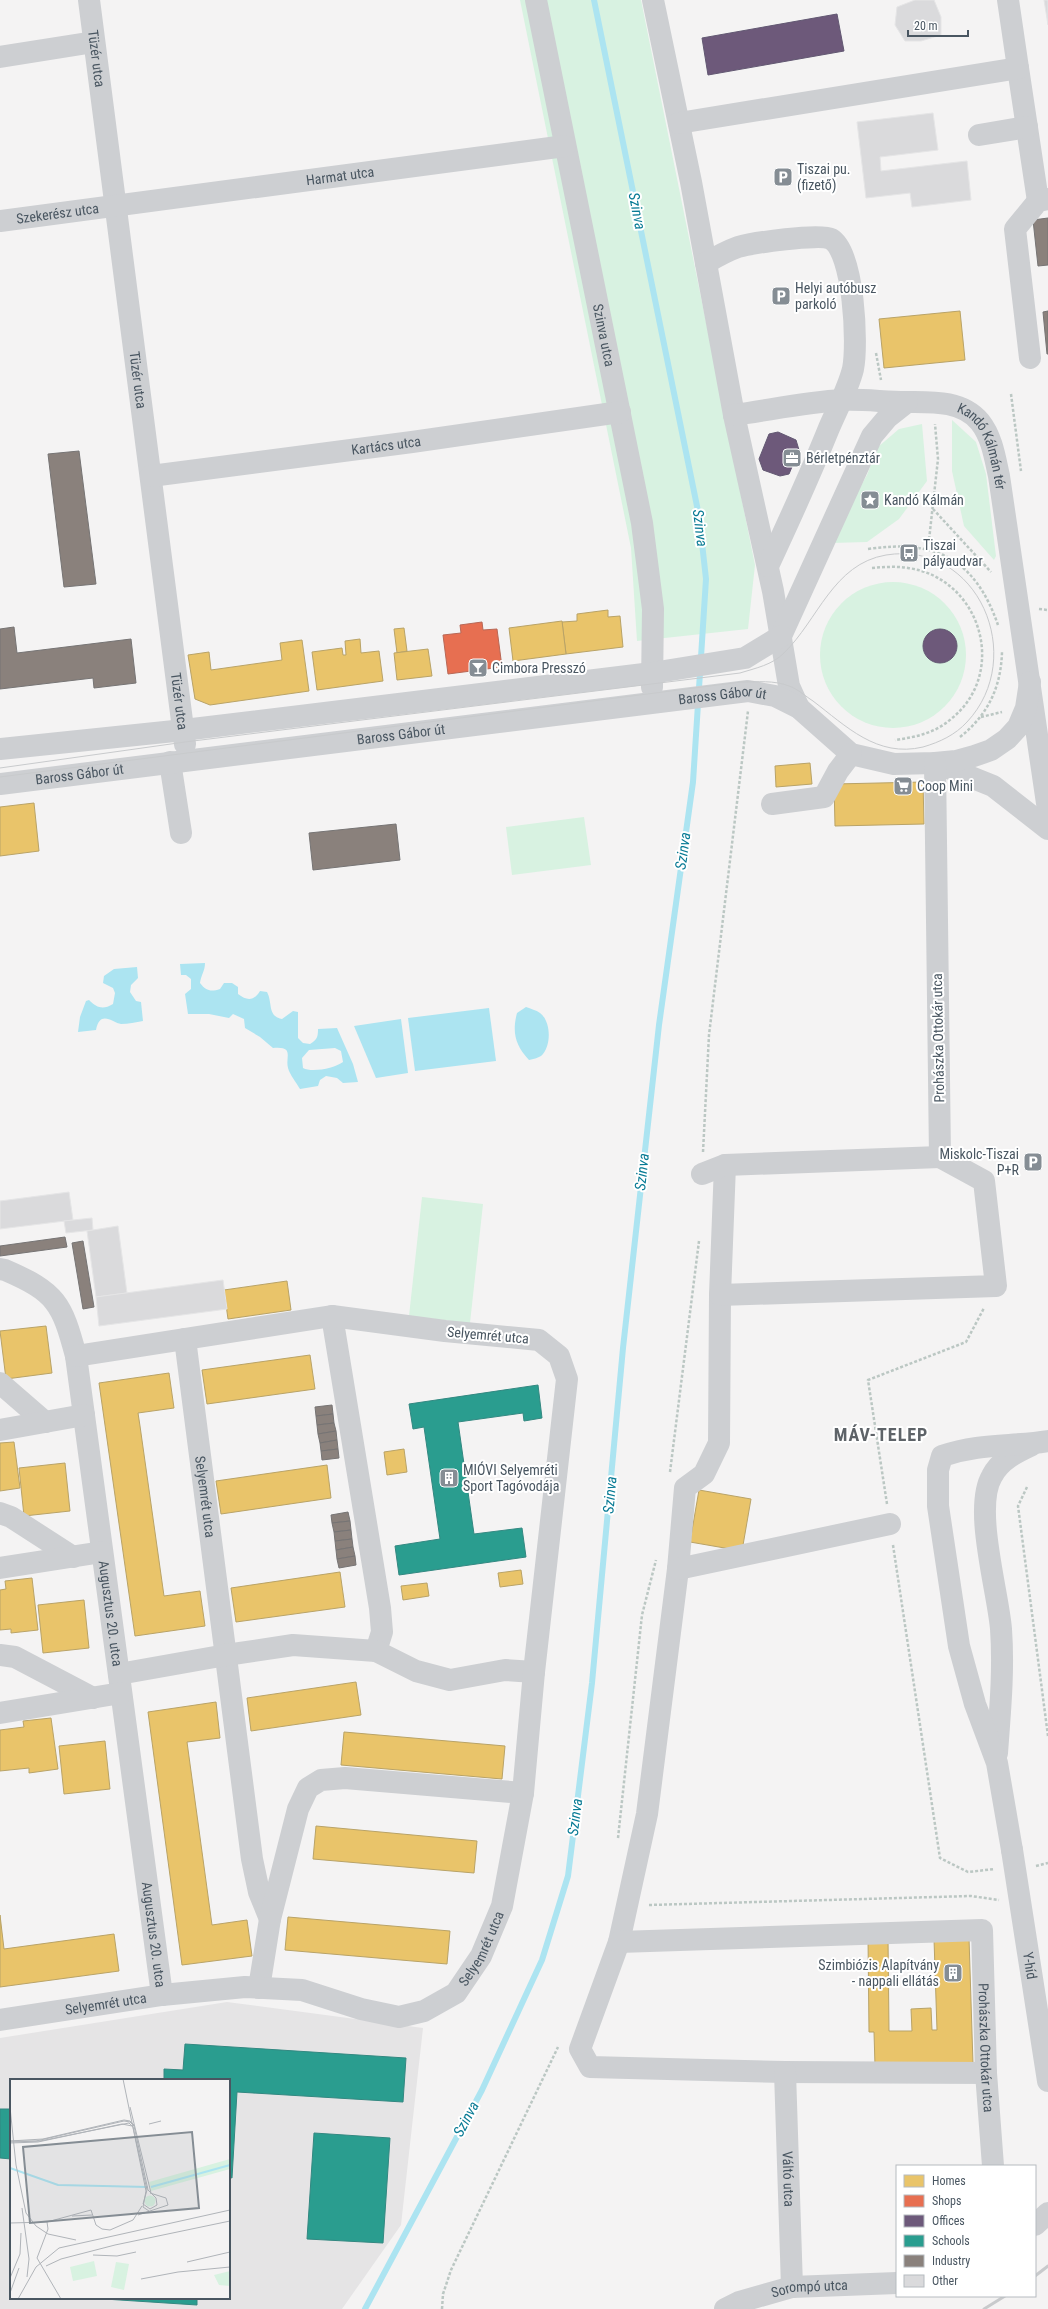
<svg xmlns="http://www.w3.org/2000/svg" width="1048" height="2309" font-family="'Roboto Condensed',sans-serif">
<style>
.education{fill:#e5e4e5;fill-rule:evenodd}
.green{fill:#d8f2e1}
.water{fill:#ace4f1;fill-rule:evenodd}
.homes{fill:#e9c46a;stroke:#b9a367}
.shops{fill:#e76f51;stroke:#b86856}
.offices{fill:#6d597a;stroke:#625872}
.schools{fill:#2a9d8f;stroke:#338881}
.industry{fill:#8a817c;stroke:#767474}
.lines{fill:none;stroke-linecap:round;stroke-linejoin:round}
.stream{stroke:#ace4f1;stroke-width:6}
.building{fill:#dadadc;stroke:#e5e5e6}
.path{stroke:#bbc7c3;stroke-width:2.5;stroke-dasharray:3 2;stroke-linecap:butt}
.minor{stroke:#cdcfd2;stroke-width:22}
.tram{stroke:#c8cacc;stroke-width:1}
.rail{stroke:#c8cacc;stroke-width:3}
.minor-bridge{stroke:#cdcfd2;stroke-width:22}
.labels{text-anchor:middle;dominant-baseline:central;stroke-width:4;stroke-linejoin:round;paint-order:stroke}
.street-label{font-size:14px;fill:#495661;stroke:#fff}
.poi-label{font-size:14px;fill:#495661;stroke:#fff;text-anchor:start}
.water-label{font-size:15px;font-style:italic;fill:#097b95;stroke:#fff}
.district-label{font-size:18px;font-weight:bold;letter-spacing:1px;fill:#5e6368;stroke:#fff}
.inset-river{fill:none;stroke:#ace4f1;stroke-width:2}
.inset-road{fill:none;stroke:#b0b4b9;stroke-width:1}
.view{fill:#858d94;fill-opacity:0.15;stroke:#858d94;stroke-width:2}
.inset-edge{fill:none;stroke:#495661;stroke-width:2}
</style>
<rect width="100%" height="100%" fill="#f4f3f3"/>
<path class="education" d="M227,2002L423,2028L401,2225L342,2309H0V2038ZM11,2080H229V2298H11Z"/>
<g class="green">
<path d="M520,0H641L755,565L748,629L637,641L631,548Z"/>
<path d="M952,420L976,442L986,474L996,556L994,560L964,526L952,471Z"/>
<path d="M922,424L927,481L899,519L867,542L831,543L842,519L867,475L878,447L899,429Z"/>
<circle cx="893" cy="655" r="73"/>
<path d="M584,817L591,865L512,875L506,827Z"/>
<path d="M422,1197L483,1204L470,1323L409,1316Z"/>
</g>
<g class="water">
<path d="M205,963C205,971 201,975 200,983C206,991 211,992 220,989L224,983H232L238,987V994C247,1001 254,1001 260,991L267,992C273,1003 267,1016 282,1019L293,1011L298,1012V1038L303,1043L310,1044C317,1040 318,1037 318,1029L337,1028L353,1064L358,1082L343,1083L337,1078L326,1076L320,1080L318,1086L300,1089C296,1082 290,1075 288,1068C285,1057 295,1046 273,1048L260,1037L245,1028L244,1019L233,1014L229,1018L209,1014H188L185,994L191,989V979L186,975H181L180,964ZM335,1048L341,1051L343,1062C335,1068 312,1073 303,1068L302,1058L309,1050Z"/>
<path d="M137,967L138,978L131,985L130,992L136,1001L141,1002L143,1021C136,1022 128,1024 121,1024C113,1023 100,1009 96,1030L78,1032L80,1017L86,1001L89,1000C97,1008 103,1010 113,1004L115,993L113,988L103,983L104,976L114,969Z"/>
<path d="M526,1007C531,1009 536,1010 540,1013C551,1021 552,1046 541,1056C538,1058 533,1059 529,1060C515,1045 512,1032 517,1013Z"/>
<path d="M489,1008L496,1061L415,1071L408,1018Z"/>
<path d="M401,1019L408,1073L376,1078L354,1026Z"/>
</g>
<g class="homes">
<path d="M960,311L965,360L884,368L879,319Z"/>
<path d="M608,610V617L620,616L623,647L566,654L562,622L577,621V614Z"/>
<path d="M562,621L566,654L513,661L509,628Z"/>
<path d="M404,628L407,651L397,653L394,629Z"/>
<path d="M360,639L361,653L379,651L383,681L317,690L312,652L342,648L343,655H346L345,641Z"/>
<path d="M302,640L309,691L210,705L195,699L188,655L209,652L211,670L282,660L280,643Z"/>
<path d="M428,649L432,676L397,680L394,653Z"/>
<path d="M810,763L812,784L776,787L775,766Z"/>
<path d="M923,782L924,824L835,826L834,784Z"/>
<path d="M34,803L39,851L0,856V807Z"/>
<path d="M287,1281L291,1310L228,1319L224,1290Z"/>
<path d="M46,1326L52,1373L6,1379L0,1331Z"/>
<path d="M310,1355L315,1389L207,1404L202,1370Z"/>
<path d="M169,1373L174,1408L138,1413L140,1426L164,1596L200,1591L205,1626L135,1636L99,1383Z"/>
<path d="M14,1442L20,1488L0,1491V1443Z"/>
<path d="M404,1449L407,1472L387,1475L384,1452Z"/>
<path d="M65,1463L70,1511L24,1516L19,1468Z"/>
<path d="M327,1465L331,1498L221,1514L216,1481Z"/>
<path d="M699,1490L751,1499L742,1551L690,1542Z"/>
<path d="M521,1570L523,1584L500,1587L498,1573Z"/>
<path d="M340,1572L345,1607L236,1622L231,1588Z"/>
<path d="M32,1578L38,1630L11,1633V1629L0,1630V1590L6,1589L5,1581Z"/>
<path d="M427,1583L429,1596L403,1600L401,1586Z"/>
<path d="M84,1600L89,1648L43,1653L38,1605Z"/>
<path d="M356,1682L361,1715L251,1731L247,1698Z"/>
<path d="M216,1702L220,1738L187,1742L212,1925L247,1920L252,1956L182,1965L148,1712Z"/>
<path d="M51,1718L58,1769L29,1773V1768L0,1771V1730L24,1727L23,1721Z"/>
<path d="M344,1732L505,1746L502,1779L341,1765Z"/>
<path d="M105,1741L110,1789L64,1794L59,1746Z"/>
<path d="M316,1826L477,1841L474,1873L313,1859Z"/>
<path d="M0,1915L4,1949L114,1934L119,1971L0,1987Z"/>
<path d="M288,1917L450,1931L447,1964L285,1950Z"/>
<path d="M868,1938H888L889,2031H912L911,2009L931,2008L932,2030H937L934,1939L969,1938L973,2064L875,2066L874,2032H869Z"/>
</g>
<path class="shops" d="M482,622L483,630L497,629L502,667L448,674L443,635L461,633L460,625Z"/>
<g class="offices">
<path d="M837,14L844,51L708,75L702,38Z"/>
<path d="M778,432L796,440L799,450L789,474L780,476L763,470L759,459L769,434Z"/>
<circle cx="940" cy="646" r="17"/>
</g>
<g class="schools">
<path d="M538,1385L542,1418L524,1421L523,1413L458,1422L474,1534L522,1528L526,1557L399,1575L395,1546L440,1539L424,1427L413,1429L409,1404Z"/>
<path d="M185,2044L406,2058L403,2102L237,2092L232,2178L229,2177V2080H164V2069L183,2070Z"/>
<path d="M0,2109H11V2159L0,2158Z"/>
<path d="M314,2133L390,2138L383,2243L307,2239Z"/>
<path d="M89,2298H197V2305Z"/>
</g>
<g class="industry">
<path d="M1048,218V265L1038,266L1033,220Z"/>
<path d="M1048,311V354H1047L1043,312Z"/>
<path d="M79,451L96,584L64,587L48,454Z"/>
<path d="M14,627L17,653L131,639L136,683L94,688L93,678L0,689V629Z"/>
<path d="M396,824L400,860L313,870L309,833Z"/>
<path d="M65,1237L67,1247L0,1256V1246Z"/>
<path d="M83,1241L94,1307L83,1309L72,1243Z"/>
<path d="M332,1405L333,1414L316,1416L315,1407Z"/>
<path d="M333,1414L334,1423L317,1425L316,1416Z"/>
<path d="M334,1423L336,1431L318,1434L317,1425Z"/>
<path d="M336,1431L337,1440L320,1443L318,1434Z"/>
<path d="M337,1440L338,1449L321,1451L320,1443Z"/>
<path d="M338,1449L339,1458L322,1460L321,1451Z"/>
<path d="M348,1512L350,1521L332,1523L331,1515Z"/>
<path d="M350,1521L351,1530L334,1532L332,1523Z"/>
<path d="M351,1530L352,1539L335,1541L334,1532Z"/>
<path d="M352,1539L353,1547L336,1550L335,1541Z"/>
<path d="M353,1547L355,1556L337,1559L336,1550Z"/>
<path d="M355,1556L356,1565L339,1568L337,1559Z"/>
</g>
<g class="lines">
<path class="stream" d="M365,2309L482,2090L542,1960L568,1876L592,1683L623,1348L659,1025L693,782L706,579L699,516L594,0"/>
</g>
<g class="building">
<path d="M915,0H934L941,17V35L921,41H905L895,25L897,7Z"/>
<path d="M1044,0H1048V25Z"/>
<path d="M933,113L938,150L880,157L881,171L967,161L971,200L912,207L910,193L866,198L857,122Z"/>
<path d="M69,1192L73,1220L0,1229V1201Z"/>
<path d="M92,1218L93,1230L66,1233L64,1221Z"/>
<path d="M118,1226L127,1293L96,1297L87,1231Z"/>
<path d="M223,1280L227,1309L99,1326L96,1297Z"/>
</g>
<g class="lines">
<g class="path">
<path d="M876,353L881,380"/>
<path d="M1011,394L1021,471"/>
<path d="M933,509L991,572"/>
<path d="M868,549C936,539 975,559 998,625"/>
<path d="M928,549L938,459L935,424"/>
<path d="M872,568C884,567 896,566 908,568C981,578 1009,673 951,719C935,733 916,737 895,740"/>
<path d="M1039,609L1048,610"/>
<path d="M981,717L1002,712"/>
<path d="M960,737C988,715 1001,687 1002,652"/>
<path d="M703,1152L709,1035L748,711"/>
<path d="M670,1472L699,1241"/>
<path d="M1027,1487L1018,1506L1048,1736"/>
<path d="M887,1504L868,1380L966,1342L984,1308"/>
<path d="M893,1545L940,1858L968,1872L995,1869"/>
<path d="M618,1838L642,1615L656,1560"/>
<path d="M1036,1866L1048,1863"/>
<path d="M649,1905L971,1896L999,1900"/>
<path d="M442,2309L443,2294L451,2270L558,2047"/>
</g>
<g class="minor">
<path id="s1" d="M89,0L185,744"/>
<path id="s2" d="M536,0L642,523L653,609L652,687"/>
<path d="M653,0L691,182L734,415L773,591L789,686L799,708"/>
<path d="M0,57L94,42"/>
<path d="M1018,68L1038,201"/>
<path d="M679,123L1018,68L1008,0"/>
<path d="M979,135L1027,127"/>
<path id="s3" d="M0,221L565,146"/>
<path d="M706,263C716,257 727,251 738,247C752,243 820,233 831,239C854,252 858,345 853,369C848,389 837,409 829,428C810,475 789,521 768,566"/>
<path d="M1030,358L1015,229L1038,201L1048,199"/>
<path id="s4" d="M734,415C770,410 807,402 842,400C864,399 885,402 906,402C931,402 962,400 980,422C992,437 995,458 999,476L1048,810"/>
<path id="s5" d="M151,476L412,442L620,412"/>
<path d="M781,636L872,436L888,417L907,402"/>
<path d="M0,749L184,730L652,673L745,658L781,636"/>
<path d="M170,762L181,833"/>
<path d="M936,763L993,786L1048,829"/>
<path id="s6" d="M0,784L748,691L775,696L799,708L851,754L894,764L935,763L956,761L974,756L991,750L1007,739L1018,727L1026,708L1030,682"/>
<path d="M772,804L824,797L838,771L851,754"/>
<path d="M725,1165L720,1295L719,1443L704,1474L685,1488L678,1569L647,1814L619,1942L580,2049L590,2067L785,2072L986,2073"/>
<path d="M702,1174L725,1165L940,1157"/>
<path id="s7" d="M0,1269L5,1270C56,1292 62,1303 76,1356L162,1995"/>
<path d="M720,1295L996,1286L984,1181L940,1157L935,763"/>
<path d="M332,1316L380,1608L382,1632L376,1651"/>
<path id="s8" d="M185,1339L252,1859L259,1892L270,1919"/>
<path d="M0,1383L45,1422"/>
<path d="M0,1430L84,1415"/>
<path d="M0,1513L11,1517L73,1557"/>
<path d="M0,1568L102,1552"/>
<path d="M678,1569L890,1524"/>
<path d="M0,1655L15,1657L93,1698"/>
<path d="M119,1674L226,1655L293,1645L376,1651L416,1671L450,1680L505,1670L534,1672"/>
<path d="M0,1713L121,1693"/>
<path d="M997,1753C1000,1712 1004,1670 1001,1629C998,1591 973,1508 992,1476C1000,1460 1017,1452 1032,1445"/>
<path d="M1012,1850L997,1763L975,1704L959,1646L938,1506V1470L942,1456C981,1443 1010,1447 1048,1441"/>
<path id="s9" d="M619,1942L982,1930L986,2073L993,2166"/>
<path d="M259,1988L270,1919L298,1809L308,1788L321,1780L345,1778L523,1793"/>
<path id="s10" d="M0,2020L162,1995L245,1987L302,1990L361,2009L399,2017L424,2011L456,1993L481,1956L502,1906L523,1793L534,1672L567,1379L559,1356L539,1340L445,1331L332,1316L76,1356"/>
<path id="s11" d="M785,2072L792,2287"/>
<path d="M1035,2225L1048,2213"/>
<path id="s12" d="M725,2309L739,2302L792,2287L897,2283"/>
</g>
<path class="tram" d="M0,768L185,742L740,673C756,668 772,665 784,653C818,620 833,564 886,555C978,540 1028,657 967,722C955,735 940,742 923,747C877,758 846,726 813,701C805,696 798,689 789,686C774,680 757,682 741,682L0,777"/>
<g class="rail">
<path d="M1035,2276L1048,2266"/>
<path d="M984,2309L1005,2296"/>
</g>
<path class="minor-bridge" id="s13" d="M1012,1850L1048,2081"/>
</g>
<defs>
<symbol id="parking-square" viewBox="-11 -11 22 22"><rect x="-9" y="-9" width="18" height="18" rx="4" fill="#858d94" stroke="#fff"/><path d="M-3.5-5.5H1a3.5 3.5 0 0 1 0 7H-1V5.5H-3.5ZM-1-3.4V-.6H.8a1.4 1.4 0 0 0 0-2.8Z" fill="#fff"/></symbol>
<symbol id="office-square" viewBox="-11 -11 22 22"><rect x="-9" y="-9" width="18" height="18" rx="4" fill="#858d94" stroke="#fff"/><path d="M-6-3h4V-5.5h4V-3h4V5H-6ZM-1-4.5V-3h2v-1.5ZM-6 0V1H6V0Z" fill="#fff"/></symbol>
<symbol id="sight-square" viewBox="-11 -11 22 22"><rect x="-9" y="-9" width="18" height="18" rx="4" fill="#858d94" stroke="#fff"/><path d="M0-6L1.8-2.2L6-1.7L2.9 1.2L3.7 5.4L0 3.3L-3.7 5.4L-2.9 1.2L-6-1.7L-1.8-2.2Z" fill="#fff"/></symbol>
<symbol id="bus-square" viewBox="-11 -11 22 22"><rect x="-9" y="-9" width="18" height="18" rx="4" fill="#858d94" stroke="#fff"/><path d="M-5-6H5V4H4V6H2V4H-2V6H-4V4H-5ZM-3.5-4V0h7V-4ZM-3.5 1.2v1.5H-2V1.2ZM2 1.2v1.5H3.5V1.2Z" fill="#fff"/></symbol>
<symbol id="bar-square" viewBox="-11 -11 22 22"><rect x="-9" y="-9" width="18" height="18" rx="4" fill="#858d94" stroke="#fff"/><path d="M-6-5H6L.8 .8V4.5H3.5V6h-7V4.5H-.8V.8Z" fill="#fff"/></symbol>
<symbol id="supermarket-square" viewBox="-11 -11 22 22"><rect x="-9" y="-9" width="18" height="18" rx="4" fill="#858d94" stroke="#fff"/><path d="M-6-5.5h2.5l.6 2H6L4.5 2H-2.5L-4.4-4H-6ZM-1.5 3.2a1.3 1.3 0 1 0 .1 0ZM3 3.2a1.3 1.3 0 1 0 .1 0Z" fill="#fff"/></symbol>
<symbol id="building-square" viewBox="-11 -11 22 22"><rect x="-9" y="-9" width="18" height="18" rx="4" fill="#858d94" stroke="#fff"/><path d="M-4-6H4V6H1V3H-1V6H-4ZM-2.5-4.3h1.7v1.8h-1.7ZM.8-4.3h1.7v1.8H.8ZM-2.5-1h1.7V.8h-1.7ZM.8-1h1.7V.8H.8Z" fill="#fff"/></symbol>
</defs>
<g fill-rule="evenodd">
<use href="#parking-square" x="772" y="166" width="22" height="22"/>
<use href="#parking-square" x="770" y="285" width="22" height="22"/>
<use href="#office-square" x="781" y="447" width="22" height="22"/>
<use href="#sight-square" x="859" y="489" width="22" height="22"/>
<use href="#bus-square" x="898" y="542" width="22" height="22"/>
<use href="#bar-square" x="467" y="657" width="22" height="22"/>
<use href="#supermarket-square" x="892" y="775" width="22" height="22"/>
<use href="#parking-square" x="1022" y="1151" width="22" height="22"/>
<use href="#building-square" x="438" y="1467" width="22" height="22"/>
<use href="#building-square" x="942" y="1962" width="22" height="22"/>
</g>
<g class="labels">
<g class="street-label">
<text stroke="none"><textPath href="#s1" startOffset="59">Tüzér utca</textPath></text>
<text stroke="none"><textPath href="#s3" startOffset="343">Harmat utca</textPath></text>
<text stroke="none"><textPath href="#s3" startOffset="58">Szekerész utca</textPath></text>
<text stroke="none"><textPath href="#s2" startOffset="342">Szinva utca</textPath></text>
<text stroke="none"><textPath href="#s1" startOffset="383">Tüzér utca</textPath></text>
<text stroke="none"><textPath href="#s5" startOffset="237">Kartács utca</textPath></text>
<text stroke="none"><textPath href="#s4" startOffset="275">Kandó Kálmán tér</textPath></text>
<text stroke="none"><textPath href="#s6" startOffset="728">Baross Gábor út</textPath></text>
<text stroke="none"><textPath href="#s1" startOffset="707">Tüzér utca</textPath></text>
<text stroke="none"><textPath href="#s6" startOffset="404">Baross Gábor út</textPath></text>
<text stroke="none"><textPath href="#s6" startOffset="80">Baross Gábor út</textPath></text>
<text transform="translate(938 1038) rotate(-91)">Prohászka Ottokár utca</text>
<text transform="translate(488 1335) rotate(5)">Selyemrét utca</text>
<text stroke="none"><textPath href="#s8" startOffset="159">Selyemrét utca</textPath></text>
<text stroke="none"><textPath href="#s7" startOffset="383">Augusztus 20. utca</textPath></text>
<text stroke="none"><textPath href="#s7" startOffset="707">Augusztus 20. utca</textPath></text>
<text stroke="none"><textPath href="#s10" startOffset="519">Selyemrét utca</textPath></text>
<text stroke="none"><textPath href="#s13" startOffset="117">Y-híd</textPath></text>
<text stroke="none"><textPath href="#s10" startOffset="107">Selyemrét utca</textPath></text>
<text stroke="none"><textPath href="#s9" startOffset="481">Prohászka Ottokár utca</textPath></text>
<text stroke="none"><textPath href="#s11" startOffset="107">Váltó utca</textPath></text>
<text stroke="none"><textPath href="#s12" startOffset="88">Sorompó utca</textPath></text>
</g>
<g class="poi-label">
<text x="797" y="169">Tiszai pu.<tspan x="797" dy="16">(fizető)</tspan></text>
<text x="795" y="288">Helyi autóbusz<tspan x="795" dy="16">parkoló</tspan></text>
<text x="806" y="458">Bérletpénztár</text>
<text x="884" y="500">Kandó Kálmán</text>
<text x="923" y="545">Tiszai<tspan x="923" dy="16">pályaudvar</tspan></text>
<text x="492" y="668">Cimbora Presszó</text>
<text x="917" y="786">Coop Mini</text>
<text x="1019" y="1154" text-anchor="end">Miskolc-Tiszai<tspan x="1019" dy="16">P+R</tspan></text>
<text x="463" y="1470">MIÓVI Selyemréti<tspan x="463" dy="16">Sport Tagóvodája</tspan></text>
<text x="939" y="1965" text-anchor="end">Szimbiózis Alapítvány<tspan x="939" dy="16">- nappali ellátás</tspan></text>
</g>
<g class="water-label">
<text transform="translate(637 211) rotate(79)">Szinva</text>
<text transform="translate(700 528) rotate(83)">Szinva</text>
<text transform="translate(683 851) rotate(-82)">Szinva</text>
<text transform="translate(642 1172) rotate(-84)">Szinva</text>
<text transform="translate(610 1495) rotate(-85)">Szinva</text>
<text transform="translate(575 1817) rotate(-83)">Szinva</text>
<text transform="translate(466 2119) rotate(-62)">Szinva</text>
</g>
<g class="district-label">
<text x="881" y="1434">MÁV-TELEP</text>
</g>
</g>
<g transform="translate(10 2079)">
<rect width="220" height="220" fill="#f4f3f3"/>
<path d="M220,80V90L141,112L139,103ZM134.5 122a5.5 5.5 0 1 1 11 0a5.5 5.5 0 1 1-11 0ZM84,182L87,197L63,202L60,188ZM106,183L119,185L114,211L101,208ZM220,192V207L209,206L204,196Z" fill="#d8f2e1"/>
<path class="inset-river" d="M0,89L48,106L138,108M141,108L220,86"/>
<path class="inset-road" d="M113,0L136,112L133,128L139,132M0,28L6,86L16,134L26,147L38,155L66,161M120,28L141,114M139,45L151,42M0,62L33,60L114,41L120,42L125,47M0,62H26L114,42L120,43L124,47L138,111L146,119L147,126L140,130L133,125L137,111L123,48L119,44L30,62L0,63M0,64L28,63L112,45L122,47M12,129L19,180L17,198M128,136L158,126L156,119L140,114M62,137L82,136M37,143L81,131L86,146L92,150L100,151L123,141L132,127M0,144L37,143L38,150L27,179L51,220M83,176L107,177L126,173M177,183L220,173M36,187L51,180L105,166L220,142M0,199L10,175L11,154M131,200L168,193L220,188M0,214L9,189M8,220L26,188L49,169L220,131"/>
<path class="view" d="M182,53L189,129L20,144L13,68Z"/>
<rect width="220" height="220" class="inset-edge"/>
</g>
<rect x="896" y="2165" width="140" height="132" fill="#ffffff" stroke="#b6bbc0"/>
<rect x="904" y="2175" width="20" height="12" fill="#e9c46a" stroke="#b6bbc0"/>
<text x="932" y="2185" font-size="12" fill="#495661">Homes</text>
<rect x="904" y="2195" width="20" height="12" fill="#e76f51" stroke="#b6bbc0"/>
<text x="932" y="2205" font-size="12" fill="#495661">Shops</text>
<rect x="904" y="2215" width="20" height="12" fill="#6d597a" stroke="#b6bbc0"/>
<text x="932" y="2225" font-size="12" fill="#495661">Offices</text>
<rect x="904" y="2235" width="20" height="12" fill="#2a9d8f" stroke="#b6bbc0"/>
<text x="932" y="2245" font-size="12" fill="#495661">Schools</text>
<rect x="904" y="2255" width="20" height="12" fill="#8a817c" stroke="#b6bbc0"/>
<text x="932" y="2265" font-size="12" fill="#495661">Industry</text>
<rect x="904" y="2275" width="20" height="12" fill="#dadadc" stroke="#b6bbc0"/>
<text x="932" y="2285" font-size="12" fill="#495661">Other</text>
<path d="M908 30v6h60v-6" fill="none" stroke="#495661" stroke-width="2"/>
<text x="914" y="30" font-size="12" fill="#495661" stroke="#ffffff" stroke-width="3" paint-order="stroke">20 m</text>
</svg>
